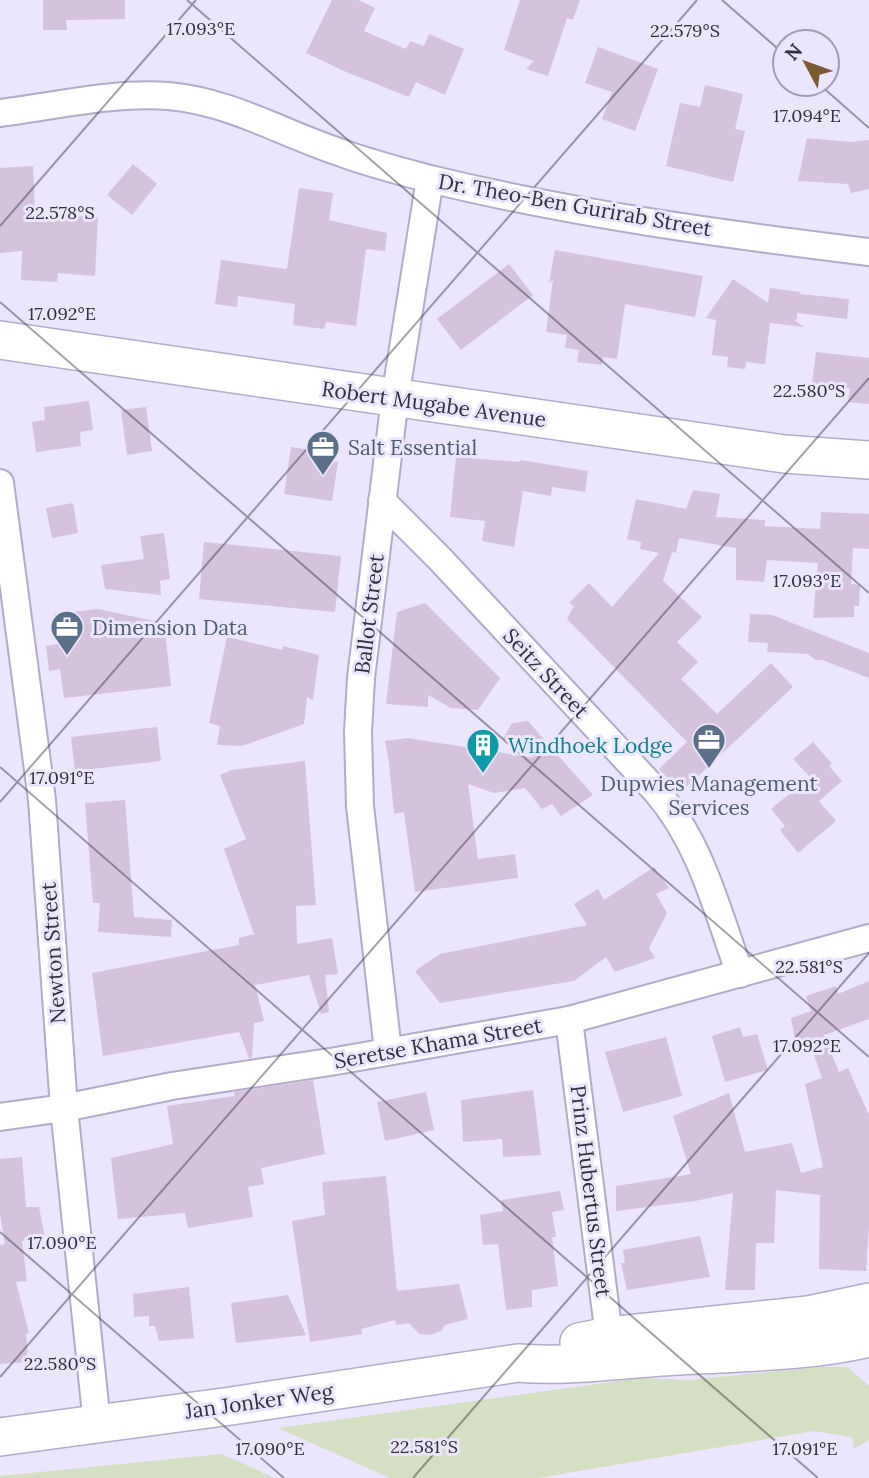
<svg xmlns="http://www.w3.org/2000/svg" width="869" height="1478" font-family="Lora,serif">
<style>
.grass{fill:#d5dfc3}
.building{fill:#d5c3dd}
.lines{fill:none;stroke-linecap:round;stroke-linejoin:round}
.street-casing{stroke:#b3abc8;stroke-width:30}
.secondary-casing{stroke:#b3abc8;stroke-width:40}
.street{stroke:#fff;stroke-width:26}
.secondary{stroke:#fff;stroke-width:37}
.ticks{fill:none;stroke:#34313d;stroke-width:2;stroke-opacity:0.45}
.labels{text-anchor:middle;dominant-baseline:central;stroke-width:6;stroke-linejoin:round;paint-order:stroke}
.street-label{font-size:21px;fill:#34313d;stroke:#ebe5fd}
.service-label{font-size:21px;fill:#4e5e75;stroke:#ebe5fd;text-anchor:start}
.culture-label{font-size:21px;fill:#0d838f;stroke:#ebe5fd;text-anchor:start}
.ticks-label{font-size:18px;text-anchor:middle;fill:#34313d;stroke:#ebe5fd;stroke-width:6;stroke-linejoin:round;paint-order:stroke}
</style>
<rect width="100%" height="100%" fill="#ebe5fd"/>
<g class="grass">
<path d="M821,1367H847L869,1386V1440L854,1449L852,1437L814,1431L538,1478H390L278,1428L641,1378L689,1380Z"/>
<path d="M222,1454L275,1478H0V1476Z"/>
</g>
<g class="building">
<path d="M43,0H125V19L66,20L67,30H43Z"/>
<path d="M332,0H358L375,8L364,31L406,49L410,41L424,46L429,34L464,49L445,95L416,82L409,97L344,71L306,53Z"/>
<path d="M520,0H580L573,20L567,18L548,76L526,69L534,61L504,50Z"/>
<path d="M598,47L658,69L635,131L602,119L612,92L585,83Z"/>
<path d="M705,85L743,94L735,129L745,131L733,182L666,166L680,103L700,107Z"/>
<path d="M807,138L851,142L869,140V189L851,193L848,184L798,181Z"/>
<path d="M133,164L157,184L132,215L107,195Z"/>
<path d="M33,166L35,214L98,217L95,276L58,273L57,282L21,280L22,251L0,253V168Z"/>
<path d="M299,188L333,193L329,220L387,233L385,251L366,249L356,326L326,322L324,329L293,325L295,304L238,296L237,307L215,304L221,260L287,269Z"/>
<path d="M555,250L703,276L695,317L625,304L617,359L603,357L602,365L577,362L579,350L565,348L567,335L546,332L553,279L549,283Z"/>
<path d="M509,264L533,295L461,350L437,319Z"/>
<path d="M733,279L768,303L770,288L800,292V294L849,299L847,319L797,313V320L793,319L804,327L770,323L765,364L746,362L745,369L727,367L728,357L712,355L716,320L706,318Z"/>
<path d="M816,352L869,358V404L848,402L850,388L812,384Z"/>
<path d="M89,401L93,430L80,432L81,446L36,452L32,422L45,420L44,407Z"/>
<path d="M146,407L152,451L127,455L121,410Z"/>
<path d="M291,447L317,451L316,459L338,462L332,501L284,494Z"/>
<path d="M456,457L520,462V460L588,471L585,492L552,487L551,496L523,491L514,547L482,541L485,521L450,517Z"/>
<path d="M693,490L720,494L716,517L765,520V526L820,529L821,512L869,514V549L853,548L851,584L860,585L859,606H854V617L813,618L818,563L767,560L764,582L736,580V548L679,538L676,553L672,552L663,581L702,617L677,642L698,662L681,679L717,714L771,663L793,687L681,792L659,769L687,742L567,619L574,606L569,603L589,583L612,607L659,553L640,549L641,542L627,539L636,499L686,509Z"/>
<path d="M73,503L78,533L52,538L46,508Z"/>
<path d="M164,533L170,579L160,581L161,595L105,589L101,565L144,559L140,536Z"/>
<path d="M204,542L341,556L335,612L199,599Z"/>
<path d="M425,603L500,678L478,710L451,708L428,695V707L386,704L397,612Z"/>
<path d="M98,609L164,623L171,686L64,698L60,669L49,671L46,646L58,644L54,614Z"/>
<path d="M750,614L772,615L869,653V678L822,660H816L808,654L767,652L768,643L748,642Z"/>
<path d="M227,637L283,650V646L319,655L313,700L307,697L304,724L242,746L217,745L220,726L209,723Z"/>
<path d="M528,721L593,795L561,816L552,804L542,809L525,788L494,793L468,784L478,859L515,854L518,878L415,892L404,812L394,814L389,763L385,741L407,738L535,758L503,739L512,723Z"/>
<path d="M157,727L161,761L75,771L71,737Z"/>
<path d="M813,742L832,764L829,766L842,781L819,801L836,821L798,853L780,830L785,826L771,809L810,777L793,759Z"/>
<path d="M305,761L316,905L296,906L297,944L332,938L338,974L325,975L329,1012L321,1014L309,975L255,985L264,1021L254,1023L252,1058H249L239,1032L103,1056L92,973L239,945V938L254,934L224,849L246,839L220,775L231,770Z"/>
<path d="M125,800L134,917L172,920L171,937L98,932L100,903H93L85,803Z"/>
<path d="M654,867L669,888L656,894L667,913L649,948L655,958L615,972L606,957L574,981L440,1003L415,971L440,954L587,925L574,904L598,889L604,900Z"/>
<path d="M869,981V1019L824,1035L839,1072L848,1068L869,1115V1225L866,1271L819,1269L820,1195L776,1190L774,1243H756L755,1290H725L733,1193L695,1201L616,1211V1186L691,1174L673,1116L729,1093L745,1152L792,1143L801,1173L823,1167L805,1084L822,1078L809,1040L796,1044L791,1018L811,1011L806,996L836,986L838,994Z"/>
<path d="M740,1027L743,1037L757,1034L768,1070L725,1082L712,1036Z"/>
<path d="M666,1037L682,1096L623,1112L605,1052Z"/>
<path d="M313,1080L325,1154L261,1168L264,1184L248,1187L253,1217L188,1228L185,1213L118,1219L111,1158L173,1144L167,1106L235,1096L234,1092Z"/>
<path d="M533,1090L541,1155L503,1157L502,1139L463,1142L461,1100Z"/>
<path d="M426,1092L434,1130L385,1141L377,1102Z"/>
<path d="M22,1157L26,1207H39L45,1238L22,1241L27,1281L16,1282L29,1333L26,1334L28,1362L0,1364V1245L5,1244L0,1214V1159Z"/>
<path d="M386,1176L397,1291L459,1284L468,1319L445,1325L441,1331L430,1335L419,1334L409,1323L396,1325L395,1320L361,1329L362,1334L310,1342L292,1221L325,1215L322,1182Z"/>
<path d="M560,1191L564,1210L552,1212L556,1237H552L558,1286L532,1290V1307L506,1310L498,1244L483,1245L480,1215L503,1211L501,1200Z"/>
<path d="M700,1236L710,1277L627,1290L621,1263H625L623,1250Z"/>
<path d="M189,1287L194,1338L159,1341L155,1326H149V1316L134,1317L133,1294Z"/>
<path d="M288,1295L306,1335L236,1343L231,1303Z"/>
</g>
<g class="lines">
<defs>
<g id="street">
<path d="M0,113C55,106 113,92 168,96C229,101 282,133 339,152C368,163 400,171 430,179C574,214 722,234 869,252"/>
<path d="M0,483L42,800L64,1108L97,1424"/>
<path d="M382,501L441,560L656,791C701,843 717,910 740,974"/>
<path d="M569,1020L611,1352"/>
<path d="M388,1051L360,806L358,732L361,678L395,398L430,179"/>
<path d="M0,1117L64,1108L172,1086L336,1061L569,1020L869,938"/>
</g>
<g id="secondary">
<path d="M0,340L784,454L869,460"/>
<path d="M579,1342L609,1336L808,1315L869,1302"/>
<path d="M0,1437L231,1406L518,1363C567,1367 614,1360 662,1357C731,1352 801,1354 869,1338"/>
</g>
</defs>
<use href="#street" class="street-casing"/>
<use href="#secondary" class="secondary-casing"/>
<use href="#street" class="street"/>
<use href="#secondary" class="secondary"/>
</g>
<path class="ticks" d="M187,0L869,593M722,0L785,55M819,84L869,128M0,226L196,0M0,302L869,1057M0,767L818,1478M0,802L697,0M0,1232L284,1478M0,1377L869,378M413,1478L869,953"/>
<defs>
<symbol id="office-pin" viewBox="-11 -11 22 30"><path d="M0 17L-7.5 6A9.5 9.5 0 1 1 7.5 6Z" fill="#5c6f8a" stroke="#ebe5fd"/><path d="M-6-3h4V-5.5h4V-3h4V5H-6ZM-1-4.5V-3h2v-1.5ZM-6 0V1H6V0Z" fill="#fff"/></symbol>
<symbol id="building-pin" viewBox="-11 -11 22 30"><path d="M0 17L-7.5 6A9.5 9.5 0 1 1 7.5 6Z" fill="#0f9aa8" stroke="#ebe5fd"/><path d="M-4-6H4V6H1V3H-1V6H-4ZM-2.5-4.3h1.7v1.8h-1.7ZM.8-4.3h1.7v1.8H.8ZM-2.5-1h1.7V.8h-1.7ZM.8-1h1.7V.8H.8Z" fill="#fff"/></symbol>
</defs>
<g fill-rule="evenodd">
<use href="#office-pin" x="304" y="428" width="38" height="52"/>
<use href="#office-pin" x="48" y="608" width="38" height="52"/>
<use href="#office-pin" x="690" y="721" width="38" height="52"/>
<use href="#building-pin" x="464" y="726" width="38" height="52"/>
</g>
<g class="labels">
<g class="street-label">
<text transform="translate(575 205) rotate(10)">Dr. Theo-Ben Gurirab Street</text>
<text transform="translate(434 404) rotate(8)">Robert Mugabe Avenue</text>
<text transform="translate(369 614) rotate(-83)">Ballot Street</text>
<text transform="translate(546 673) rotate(47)">Seitz Street</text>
<text transform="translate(53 953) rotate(-94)">Newton Street</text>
<text transform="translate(438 1043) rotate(-10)">Seretse Khama Street</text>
<text transform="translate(591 1191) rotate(83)">Prinz Hubertus Street</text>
<text transform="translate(259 1401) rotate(-8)">Jan Jonker Weg</text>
</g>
<g class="service-label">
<text x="348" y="447">Salt Essential</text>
<text x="92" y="627">Dimension Data</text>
<text x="709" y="783" text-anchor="middle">Dupwies Management<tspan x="709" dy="24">Services</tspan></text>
</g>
<g class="culture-label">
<text x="508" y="745">Windhoek Lodge</text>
</g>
</g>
<g class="ticks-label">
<text x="201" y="35">17.093°E</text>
<text x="685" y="37">22.579°S</text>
<text x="807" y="122">17.094°E</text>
<text x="60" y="219">22.578°S</text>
<text x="62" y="320">17.092°E</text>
<text x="809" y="397">22.580°S</text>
<text x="807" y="587">17.093°E</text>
<text x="62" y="784">17.091°E</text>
<text x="809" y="973">22.581°S</text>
<text x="807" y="1052">17.092°E</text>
<text x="62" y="1249">17.090°E</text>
<text x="60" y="1370">22.580°S</text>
<text x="424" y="1453">22.581°S</text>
<text x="270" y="1455">17.090°E</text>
<text x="805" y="1455">17.091°E</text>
</g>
<g transform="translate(806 63) rotate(311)"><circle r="33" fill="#ebe5fd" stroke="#a29db0" stroke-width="2"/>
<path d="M0-5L12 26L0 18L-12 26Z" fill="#7b5b31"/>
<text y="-10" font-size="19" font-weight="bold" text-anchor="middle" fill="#34313d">N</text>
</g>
</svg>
